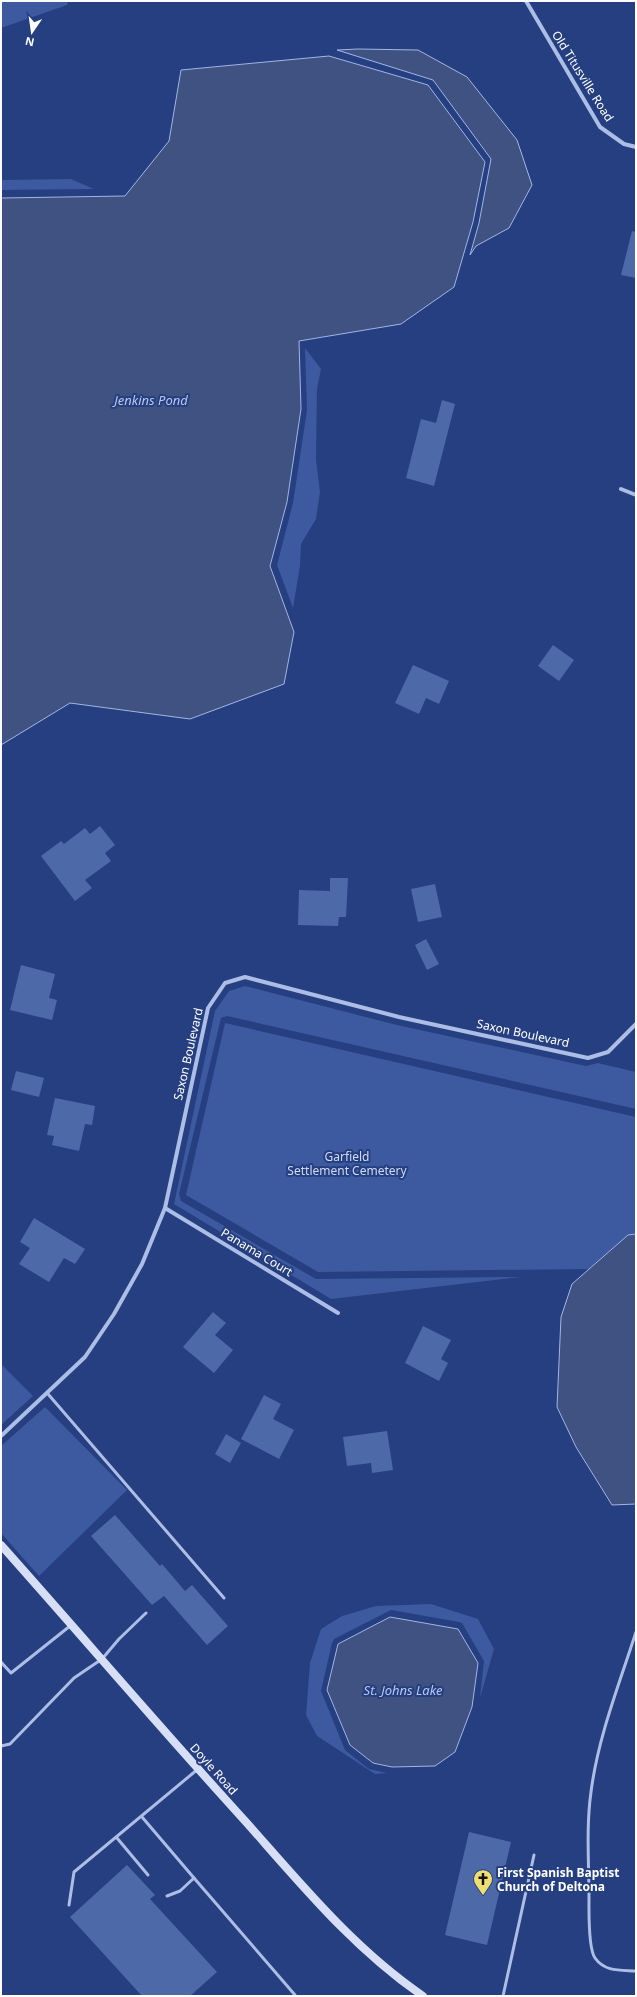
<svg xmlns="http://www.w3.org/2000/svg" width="637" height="1997" font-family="'Noto Sans',sans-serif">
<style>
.green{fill:#3d599f}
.water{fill:#405282;stroke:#a1b6e7}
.building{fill:#4e69a8}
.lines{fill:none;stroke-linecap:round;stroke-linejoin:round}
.lane{stroke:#acbde6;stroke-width:3}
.street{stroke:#acbde6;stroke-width:4}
.secondary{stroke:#d6dff6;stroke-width:8}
.labels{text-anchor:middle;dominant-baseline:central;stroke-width:4;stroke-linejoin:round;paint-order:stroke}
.street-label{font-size:12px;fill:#fff;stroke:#253f80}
.park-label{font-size:12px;fill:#cfdbf5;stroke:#253f80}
.poi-label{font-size:12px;font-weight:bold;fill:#fff;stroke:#253f80;text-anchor:start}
.water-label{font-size:13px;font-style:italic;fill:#b7c8ee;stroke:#253f80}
</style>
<rect width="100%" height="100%" fill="#253f80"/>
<g class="green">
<path d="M1,1H68L67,5L1,28Z"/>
<path d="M71,179L94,189L1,190V180Z"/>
<path d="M305,348L321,369L317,389L316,459L320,492L316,519L301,544L300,566L293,608L277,565L293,503L307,410Z"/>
<path d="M245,986L397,1025L586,1066L598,1063L636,1072V1109L227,1016L221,1018L179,1194L181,1201L316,1279L521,1277L331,1299L174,1204L215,1011L229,991Z"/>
<path d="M225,1023L636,1117V1234L628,1235L589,1269L318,1272L186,1195Z"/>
<path d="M1,1364L33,1396L1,1425Z"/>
<path d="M45,1407L127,1490L39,1576L1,1533V1446Z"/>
<path d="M431,1604L478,1619L494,1649L480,1698L484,1661L462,1623L459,1622L391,1610L334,1639L332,1643L321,1691L345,1750L369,1769L387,1773L375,1774L317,1736L306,1715L310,1663L321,1629L342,1616L376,1606Z"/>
</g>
<g class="water">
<path d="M358,49L418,50L467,77L517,140L532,185L509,228L476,246L470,255L479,223L491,159L433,80L337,50Z"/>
<path d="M329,56L428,85L485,162L473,222L454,287L401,324L299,341L301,409L287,502L270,566L294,632L284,684L190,719L70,703L1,745V198L125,196L169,141L181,70Z"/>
<path d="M636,1234V1504L612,1505L576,1447L557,1407L561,1317L572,1284L628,1235Z"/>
<path d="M390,1617L458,1629L478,1663L472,1707L455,1752L435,1766L392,1767L373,1763L350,1745L327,1690L338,1644Z"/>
</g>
<g class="building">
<path d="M632,231L636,232V278L621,275Z"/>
<path d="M442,400L455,404L434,486L406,478L421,419L436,423Z"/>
<path d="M553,645L574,660L559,681L538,666Z"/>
<path d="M413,665L449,681L439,704L426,698L419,714L395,703Z"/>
<path d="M100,826L115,845L105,853L111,861L85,880L92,888L75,901L41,856L61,841L64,844L85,828L90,834Z"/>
<path d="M330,878H348L346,917H339L338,926L298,925L299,890L330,891Z"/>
<path d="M435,884L442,917L418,922L411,889Z"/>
<path d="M426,939L439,964L427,970L415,945Z"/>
<path d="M21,965L55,974L49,998L57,1000L52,1020L10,1010Z"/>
<path d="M16,1071L44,1078L39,1097L11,1090Z"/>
<path d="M55,1098L95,1106L92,1125L85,1124L79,1151L52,1145L54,1136L47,1135Z"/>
<path d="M34,1218L85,1249L75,1264L64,1258L49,1282L19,1264L30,1248L20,1242Z"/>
<path d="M213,1312L226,1323L215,1335L233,1350L214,1373L183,1347Z"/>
<path d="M423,1326L451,1340L441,1359L448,1363L439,1381L405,1363Z"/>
<path d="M264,1395L281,1404L273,1419L294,1430L279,1459L241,1439Z"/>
<path d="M387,1431L393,1470L372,1473L371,1463L347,1466L343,1437Z"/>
<path d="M226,1434L241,1443L230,1463L215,1454Z"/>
<path d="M115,1515L160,1566L162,1564L185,1591L192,1585L228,1626L207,1645L164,1596L152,1605L91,1536Z"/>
<path d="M469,1832L511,1842L487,1945L445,1935Z"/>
<path d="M127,1865L155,1895L150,1899L217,1972L190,1996H142L70,1917Z"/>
</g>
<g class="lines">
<g class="lane">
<path d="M48,1394L224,1598"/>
<path d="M636,1632C619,1685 598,1737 591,1792C586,1827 589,1863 589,1898C589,1911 588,1948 595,1958C605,1972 620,1970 636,1971"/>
<path d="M1,1662L11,1673L70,1626"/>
<path d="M1,1746L10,1744L74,1678L102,1659L119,1639L146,1613"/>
<path d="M142,1817L194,1878"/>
<path d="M117,1838L148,1875"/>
<path d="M167,1896L180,1891L194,1878L295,1995"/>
<path d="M69,1905L74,1872L198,1769"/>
<path d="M503,1996L534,1855"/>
</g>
<g class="street">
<path d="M526,1L600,127L624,144L636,147"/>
<path d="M621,489L636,495"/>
<path d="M165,1208L338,1313"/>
<path d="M1,1436L85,1357L114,1314L142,1264L165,1208L208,1008L225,983L245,977L399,1017L588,1058L608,1052L636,1024"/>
</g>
<path class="secondary" d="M1,1545C83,1637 163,1731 246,1822C301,1884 354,1949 423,1996"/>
</g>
<defs>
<symbol id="church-pin" viewBox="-11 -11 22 30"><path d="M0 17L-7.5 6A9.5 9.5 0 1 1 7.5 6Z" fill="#efde71" stroke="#253f80"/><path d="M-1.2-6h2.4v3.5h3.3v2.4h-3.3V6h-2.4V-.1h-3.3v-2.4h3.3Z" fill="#111"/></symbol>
</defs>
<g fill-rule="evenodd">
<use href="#church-pin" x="472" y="1868" width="22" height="30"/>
</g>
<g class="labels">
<g class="street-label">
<text transform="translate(583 76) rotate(58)">Old Titusville Road</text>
<text transform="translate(523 1033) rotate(12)">Saxon Boulevard</text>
<text transform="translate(188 1054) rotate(-77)">Saxon Boulevard</text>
<text transform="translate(257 1252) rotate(31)">Panama Court</text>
<text transform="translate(214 1769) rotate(48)">Doyle Road</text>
</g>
<g class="park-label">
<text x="347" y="1156">Garfield<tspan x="347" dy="14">Settlement Cemetery</tspan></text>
</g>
<g class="poi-label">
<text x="497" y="1872">First Spanish Baptist<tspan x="497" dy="14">Church of Deltona</tspan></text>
</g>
<g class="water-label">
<text x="151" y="400">Jenkins Pond</text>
<text x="403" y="1690">St. Johns Lake</text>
</g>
</g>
<rect width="637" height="1997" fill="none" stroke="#ffffff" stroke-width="4"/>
<g transform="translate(32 32) rotate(193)" stroke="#253f80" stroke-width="3" paint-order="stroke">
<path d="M0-3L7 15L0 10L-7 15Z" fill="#ffffff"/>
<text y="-6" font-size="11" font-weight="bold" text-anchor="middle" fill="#ffffff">N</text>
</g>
</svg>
